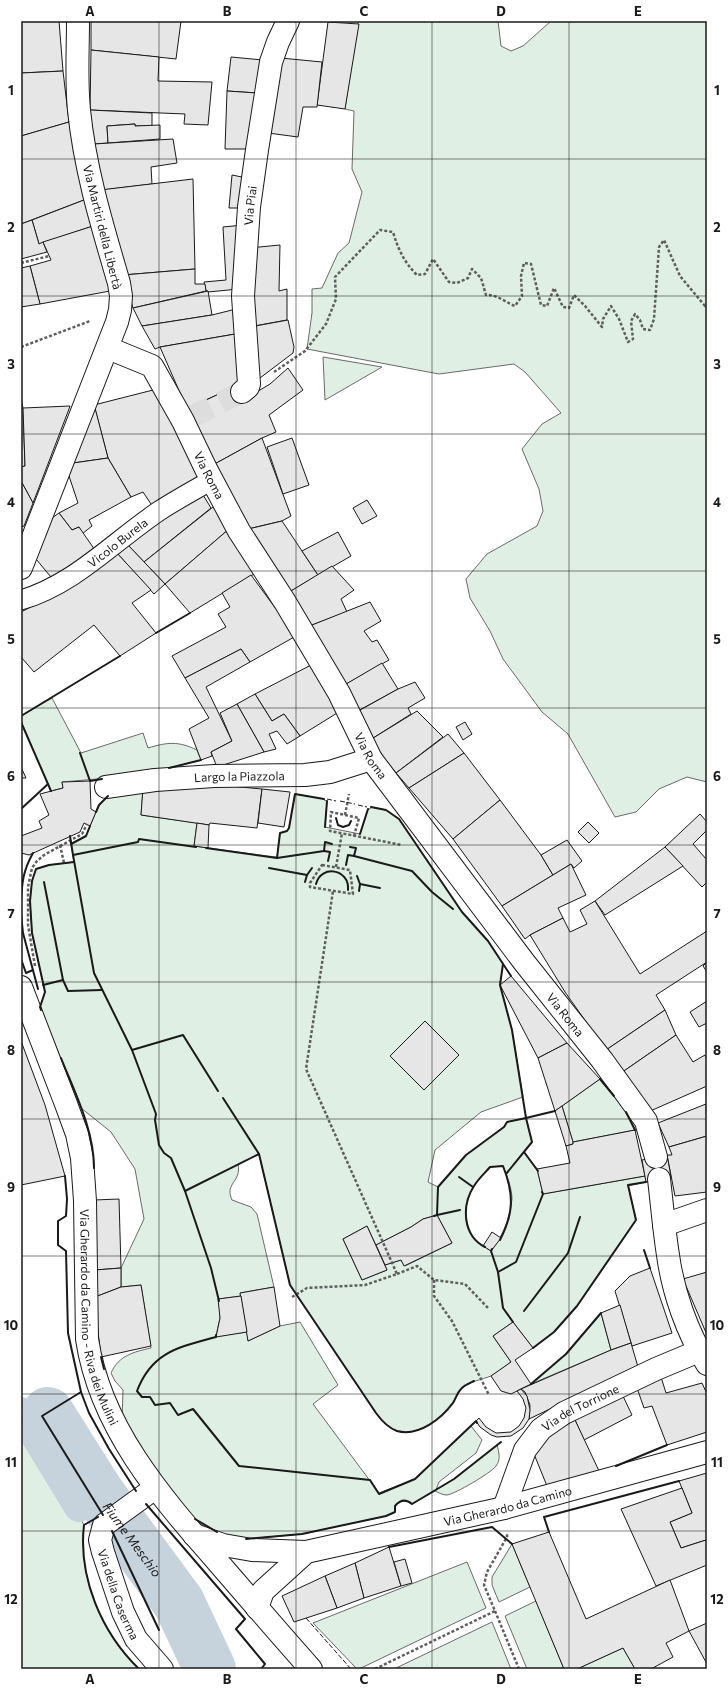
<svg xmlns="http://www.w3.org/2000/svg" width="728" height="1690" font-family="Commissioner,sans-serif">
<style>
.green{fill:#e0efe3;stroke:#6a6a6a;fill-rule:evenodd}
.lines{fill:none;stroke-linecap:round;stroke-linejoin:round}
.canal{stroke:#c6d2dc;stroke-width:30}
.river{stroke:#c6d2dc;stroke-width:52}
.building{fill:#e6e6e6;stroke:#1a1a1a}
.minor-tunnel{stroke:#ddd;stroke-width:22;stroke-dasharray:22 11;stroke-linecap:butt}
.pedestrian-casing{stroke:#1a1a1a;stroke-width:21}
.minor-casing{stroke:#1a1a1a;stroke-width:24}
.tertiary-casing{stroke:#1a1a1a;stroke-width:24}
.path{stroke:#5f5f5f;stroke-width:2.5;stroke-dasharray:3 2;stroke-linecap:butt}
.pedestrian{stroke:#fff;stroke-width:19}
.minor{stroke:#fff;stroke-width:22}
.tertiary{stroke:#fff;stroke-width:22}
.fence{stroke:#1a1a1a;stroke-width:1;stroke-dasharray:5 2;stroke-linecap:butt}
.wall{stroke:#1a1a1a;stroke-width:2}
.grid{fill:none;stroke:#1a1a1a;stroke-width:1;stroke-opacity:0.55}
.labels{text-anchor:middle;dominant-baseline:central;stroke-width:3;stroke-linejoin:round;paint-order:stroke}
.street-label{font-size:12px;fill:#1a1a1a;stroke:#fff}
.water-label{font-size:13px;font-style:italic;fill:#1a1a1a;stroke:#fff}
.neatline{fill:none;stroke:#1a1a1a;stroke-width:1.5}
.grid-label{font-size:13px;text-anchor:middle;font-weight:bold;fill:#1a1a1a}
</style>
<rect width="100%" height="100%" fill="#fff"/>
<g class="green">
<path d="M358,21H498L501,46L511,51L523,46L551,21H707V782L687,777L659,789L636,812L615,817L568,734L542,712L503,659L490,631L470,598L466,579L487,554L537,526L543,511L539,489L522,449L542,424L561,413L525,372L514,364L439,374L307,349L312,313V289L322,288L338,253L349,243L362,192L352,169L354,111L345,109Z"/>
<path d="M323,357L382,367L325,400Z"/>
<path d="M52,698L81,753L143,733L148,748C168,742 178,741 197,750L201,760L144,775L62,782L63,788L51,791L21,722V716Z"/>
<path d="M143,788L141,815L197,823L194,846L267,856L277,857L280,833L287,831L289,828L295,794L324,799V800L327,801L325,827L360,834L368,809H370L371,807L386,810L399,819L462,912L488,941L503,964L500,985L512,1030L523,1097L481,1112L435,1150L428,1182L438,1187L466,1155L504,1127L507,1122L526,1118L532,1142L524,1152L537,1169L543,1194L645,1176L646,1182L628,1186L636,1220L577,1306L554,1332L533,1348L513,1322L493,1336L511,1362C505,1366 498,1372 491,1376C481,1380 470,1381 462,1388C458,1391 456,1399 452,1403C440,1418 419,1437 397,1431C388,1428 382,1420 376,1413L290,1285L259,1154L238,1164C242,1182 224,1183 232,1200L251,1207L257,1214L274,1287L240,1293L241,1296L219,1299L220,1318L216,1336L247,1332L248,1341L280,1326L300,1322L338,1385L313,1404L379,1493L415,1479L471,1426L482,1440L476,1453L439,1482L436,1490L454,1479L497,1445C499,1452 501,1460 496,1466C491,1473 455,1494 447,1495C443,1495 439,1493 435,1491L412,1504C406,1499 400,1500 395,1506V1512L386,1516L302,1534L245,1539L226,1537L197,1522L174,1500L122,1423L123,1390L115,1381L111,1373C119,1355 134,1352 151,1348L141,1285L121,1287V1268L144,1219L135,1169L111,1132L81,1108L40,1007L45,992L32,933L30,901L32,881L36,869L49,865L74,862L71,844L86,836L99,805L108,796ZM503,1166C507,1175 512,1189 512,1199C510,1218 503,1236 491,1251C485,1247 479,1244 474,1238C461,1225 465,1200 474,1186C478,1179 485,1173 490,1167ZM437,1215L452,1243L405,1266L401,1260L385,1265L387,1270L362,1280L343,1239L367,1226L376,1245L411,1227L423,1219Z"/>
<path d="M600,1079L627,1113L635,1130L573,1142L562,1106Z"/>
<path d="M601,1313L611,1350L531,1384L566,1354Z"/>
<path d="M21,1412L84,1525C78,1577 101,1632 139,1669H21Z"/>
<path d="M512,1544L530,1587L499,1602L492,1585V1577Z"/>
<path d="M467,1562L486,1608L359,1669H357L313,1623Z"/>
<path d="M536,1601L564,1669H527L505,1616Z"/>
<path d="M492,1622L511,1669H394Z"/>
<path d="M623,1648L635,1669H577Z"/>
</g>
<g class="lines">
<path class="canal" d="M21,1412L79,1507"/>
<path class="river" id="s1" d="M48,1413L99,1494L179,1603L210,1669"/>
</g>
<g class="building">
<path d="M21,21H59L63,71L21,73Z"/>
<path d="M91,21H181L176,59L91,50Z"/>
<path d="M328,22L359,24L345,109L317,105Z"/>
<path d="M91,50L159,57L158,81L212,82L208,125L184,124L185,114L90,110Z"/>
<path d="M231,57L263,60L257,93L227,91Z"/>
<path d="M281,58L322,62L317,107H303L298,137L268,133Z"/>
<path d="M63,71L69,122L21,136V73Z"/>
<path d="M227,91L257,93L249,149H225Z"/>
<path d="M90,110L152,113V126H135V124L107,126L108,143L94,144Z"/>
<path d="M69,122L84,200L21,224V136Z"/>
<path d="M135,124V126L160,125V139L108,143L107,126Z"/>
<path d="M173,139L177,163L151,167L152,184L103,190L94,144Z"/>
<path d="M232,175L247,178L244,208H229Z"/>
<path d="M193,179L195,269L123,275L100,190Z"/>
<path d="M84,200L93,226L39,244L32,220Z"/>
<path d="M32,220L39,244L43,242L47,252L21,259V224Z"/>
<path d="M243,225L239,289L208,292V291H206L204,282L226,280L223,227Z"/>
<path d="M93,226L110,291L40,304L30,266L51,260L43,242Z"/>
<path d="M280,245L279,291L287,289V320L249,327V248Z"/>
<path d="M30,266L40,304L21,307V268Z"/>
<path d="M195,269V284H205L206,291L133,308L123,275Z"/>
<path d="M208,291L212,315L142,326L133,308Z"/>
<path d="M240,308L241,333L160,347L155,349L142,326L212,315Z"/>
<path d="M288,320L294,347L293,353L256,381L250,327Z"/>
<path d="M241,333L240,384L187,409L160,347Z"/>
<path d="M288,368L303,390L269,415L276,432L262,438L211,466L187,409L240,384L245,399L270,384Z"/>
<path d="M157,389L204,483L155,510L143,492L131,497L108,458L94,405Z"/>
<path d="M21,397L23,408L25,466L21,467Z"/>
<path d="M70,406L69,409L33,503L21,481V467L25,466L23,408Z"/>
<path d="M95,408L108,458L73,463Z"/>
<path d="M262,438L291,516L282,521L244,530L211,466Z"/>
<path d="M292,438L309,485L283,494L267,447Z"/>
<path d="M108,458L131,497L89,520L92,526L82,534L79,527L72,530L59,513L78,503L69,476L73,463Z"/>
<path d="M21,481L33,503L24,526L21,527Z"/>
<path d="M200,490L211,508L144,562L128,545Z"/>
<path d="M367,500L377,516L362,524L353,508Z"/>
<path d="M213,507L229,529L165,584L144,562Z"/>
<path d="M59,513L72,530L79,527L97,553L55,582L36,559L52,518Z"/>
<path d="M282,521L318,575L286,594L244,530Z"/>
<path d="M229,529L259,571L190,613L165,584Z"/>
<path d="M338,532L351,556L318,575L302,551Z"/>
<path d="M128,545L165,584L154,594L116,552Z"/>
<path d="M116,552L151,590L132,603L156,633L120,656L94,625L34,672L21,657V612L52,596Z"/>
<path d="M332,566L354,590L341,599L347,612L312,625L306,628L286,594Z"/>
<path d="M251,575L296,636L250,662L241,649L185,678L172,656L226,627L218,614L230,607L222,593Z"/>
<path d="M370,602L381,621L364,631L372,642L377,640L389,660L341,687L306,628L312,625Z"/>
<path d="M241,649L250,662L206,687L232,741L211,752L212,756L201,760L189,729L209,718L185,678Z"/>
<path d="M315,663L342,710L300,736L284,714L272,721L255,694Z"/>
<path d="M382,663L398,689L356,712L341,687Z"/>
<path d="M415,682L425,698L408,708L411,714L370,740L353,714L398,689Z"/>
<path d="M255,694L272,721L284,714L300,736L287,744L277,731L269,734L276,749L264,752L237,704Z"/>
<path d="M237,704L264,752L217,767L211,752L232,741L220,713Z"/>
<path d="M417,711L443,737L396,773L370,740Z"/>
<path d="M465,722L472,734L463,740L456,727Z"/>
<path d="M448,734L464,753L409,788L396,773Z"/>
<path d="M464,753L500,800L453,839L409,788Z"/>
<path d="M21,767L26,778H21Z"/>
<path d="M90,781L91,809L96,812L90,826L84,823L80,832L29,855L21,853V836L42,828L39,821L49,815L40,794L63,788L62,782Z"/>
<path d="M208,784L262,789L257,828L210,823L209,825L141,815L143,788Z"/>
<path d="M262,789L290,792L284,827L258,823Z"/>
<path d="M500,800L541,855L553,875L502,906L453,839Z"/>
<path d="M700,814L707,822V830L693,844L707,860V882L702,887L665,847Z"/>
<path d="M588,822L599,833L589,843L578,832Z"/>
<path d="M197,823L209,825L208,848L194,846Z"/>
<path d="M567,840L582,861L574,868L571,864L553,875L541,855Z"/>
<path d="M665,847L683,866L605,915L595,901Z"/>
<path d="M571,864L586,895L558,908L563,918L530,935L525,939L502,906Z"/>
<path d="M595,901L640,974L707,931V962L656,995L665,1010L606,1050L565,992L530,935L563,918L570,932L587,924L580,910Z"/>
<path d="M707,962V972L703,966Z"/>
<path d="M511,976L567,1043L538,1058L500,985Z"/>
<path d="M707,1001V1023L699,1027L690,1012Z"/>
<path d="M665,1010L676,1035L621,1073L606,1050Z"/>
<path d="M425,1021L459,1055L424,1090L390,1056Z"/>
<path d="M676,1035L693,1062L705,1055L707,1059V1086L648,1112L621,1073Z"/>
<path d="M21,1041L45,1105L65,1176L21,1185Z"/>
<path d="M567,1043L600,1079L555,1111L538,1058Z"/>
<path d="M706,1104L707,1136L669,1147L658,1123Z"/>
<path d="M562,1106L573,1142V1144L566,1146L555,1111Z"/>
<path d="M635,1130L645,1176L543,1194L537,1169L570,1163L566,1146L573,1144V1142Z"/>
<path d="M707,1136V1192L675,1196L667,1155H672L669,1147Z"/>
<path d="M667,1155L671,1177L646,1182L642,1160Z"/>
<path d="M119,1199L121,1268L95,1270L94,1200Z"/>
<path d="M437,1215L452,1243L404,1266L401,1260L385,1265L376,1245L411,1227L423,1219Z"/>
<path d="M367,1226L387,1270L362,1280L343,1239Z"/>
<path d="M492,1232L501,1238L491,1251L483,1246Z"/>
<path d="M121,1268V1287L95,1297V1270Z"/>
<path d="M650,1268L672,1333L632,1346L615,1291L630,1276Z"/>
<path d="M707,1272V1335L683,1279Z"/>
<path d="M141,1285L151,1346L101,1357L96,1315L95,1297L121,1287Z"/>
<path d="M274,1287L280,1326L248,1341L240,1293Z"/>
<path d="M241,1296L247,1332L216,1337L220,1318L218,1299Z"/>
<path d="M620,1305L631,1343L611,1350L601,1313Z"/>
<path d="M513,1322L533,1348L515,1360L531,1384L511,1394L501,1391L491,1376L511,1362L493,1336Z"/>
<path d="M631,1343L638,1367L529,1419L530,1405L525,1392L521,1389L611,1350Z"/>
<path d="M661,1377L666,1393L702,1383L707,1394V1432L667,1445L652,1406L644,1408L637,1388Z"/>
<path d="M521,1389L527,1396L530,1410L529,1419L523,1428L511,1436L497,1437L491,1435L480,1427L476,1421L479,1418L486,1427L496,1433L511,1432L519,1426L524,1418L526,1408L523,1399L517,1391Z"/>
<path d="M622,1394L632,1415L584,1440L575,1420Z"/>
<path d="M575,1420L600,1473L547,1486L534,1454L552,1433Z"/>
<path d="M707,1473V1542L706,1540L681,1548L670,1522L692,1513L679,1481Z"/>
<path d="M682,1488L692,1513L670,1522L681,1548L706,1540L707,1542V1565L656,1586L621,1509Z"/>
<path d="M549,1532L586,1619L670,1580L689,1631L666,1643L673,1657L651,1669H635L623,1648L577,1669H564L512,1544Z"/>
<path d="M389,1547L401,1586L364,1598L355,1563Z"/>
<path d="M405,1559L412,1583L401,1586L394,1562Z"/>
<path d="M355,1563L364,1598L337,1608L325,1576Z"/>
<path d="M325,1576L337,1608L294,1622L282,1596Z"/>
<path d="M707,1623V1664L689,1631Z"/>
</g>
<g class="lines">
<path class="minor-tunnel" d="M191,417L242,392"/>
<defs>
<g id="pedestrian">
<path id="s2" d="M21,600C75,584 113,542 159,511C176,500 194,490 212,480"/>
</g>
<g id="minor">
<path id="s3" d="M108,348L152,366L183,421L206,469L239,531L285,602L339,693L371,759L524,962L602,1060L646,1121L656,1157"/>
<path id="s4" d="M242,392L248,387L249,384L243,296L249,207L257,150L271,62L278,42L288,21"/>
<path id="s5" d="M106,787L155,780L214,776L305,775L330,772L371,759"/>
<path d="M659,1179C662,1204 664,1230 668,1255C673,1292 687,1332 707,1364"/>
<path d="M664,1225L707,1210"/>
<path id="s6" d="M155,1488L104,1525L100,1540L103,1552L123,1612L136,1639L162,1669"/>
<path id="s7" d="M504,1508L525,1450L541,1429L564,1413L656,1369L699,1351"/>
<path d="M194,1535L223,1545L252,1550L306,1552"/>
<path id="s8" d="M257,1608L263,1591L306,1552L504,1508L707,1452"/>
</g>
<g id="tertiary">
<path d="M21,568L117,322L120,310L121,296L119,283C102,225 85,170 79,110C76,81 78,50 78,21"/>
<path id="s9" d="M21,987L66,1104L77,1134L82,1158L85,1201L87,1339C100,1427 160,1496 217,1561C248,1597 279,1633 311,1669"/>
</g>
</defs>
<use href="#pedestrian" class="pedestrian-casing"/>
<use href="#minor" class="minor-casing"/>
<use href="#tertiary" class="tertiary-casing"/>
<g class="path">
<path d="M21,263L49,256"/>
<path d="M21,347L90,321"/>
<path d="M274,372L305,351L326,324L336,299L335,277L380,230L393,232C398,249 404,262 417,275L425,274L433,259L449,282L457,283L468,278L472,269L481,278L486,295C496,294 505,302 515,306L522,296L521,276L524,263L531,264L541,305L547,306L554,288L563,307L569,308L574,295L585,306L602,327L603,319L611,306L619,319L628,342L633,339L631,321L635,314L640,320L643,329L650,330L654,319L659,247L664,240L680,276L705,306L707,304"/>
<path d="M345,815L349,794"/>
<path d="M354,836L359,818L331,812L330,831L402,845"/>
<path d="M60,845L64,863"/>
<path d="M322,865L350,870L353,894L310,887V883Z"/>
<path d="M336,867L342,833"/>
<path d="M35,966L28,925V887L32,868L37,861L44,855L82,834L87,824"/>
<path d="M397,1274L417,1266L434,1280L465,1284L488,1308"/>
<path d="M434,1280V1296L452,1321L489,1395"/>
<path d="M292,1297L307,1288L365,1285L397,1274L306,1069L333,891"/>
<path d="M495,1611L519,1669"/>
<path d="M375,1669L495,1611L484,1585L487,1572L507,1537V1534"/>
</g>
<use href="#pedestrian" class="pedestrian"/>
<use href="#minor" class="minor"/>
<use href="#tertiary" class="tertiary"/>
<g class="fence">
<path d="M327,799L336,801"/>
<path d="M340,801L355,804"/>
<path d="M358,805L367,807"/>
<path d="M306,1618L351,1669"/>
</g>
<g class="wall">
<path d="M156,633L190,613"/>
<path d="M21,716L120,656"/>
<path d="M21,722L51,791"/>
<path d="M80,753L90,781L102,779"/>
<path d="M169,768L201,760"/>
<path d="M371,807L386,810L399,819L462,912L488,941L511,976"/>
<path d="M21,809L48,784"/>
<path d="M96,812L99,805L108,796"/>
<path d="M336,818L338,825L343,827L349,825L351,821"/>
<path d="M325,827L327,801"/>
<path d="M360,834L368,809"/>
<path d="M70,836L73,855"/>
<path d="M71,844L86,836L90,826"/>
<path d="M196,847L139,839L138,842L73,855L94,973L132,1050L156,1114L155,1120L159,1145L164,1153L171,1158L185,1191L211,1268L219,1301"/>
<path d="M206,848L277,858L324,851"/>
<path d="M354,856L412,871L432,892L453,909"/>
<path d="M277,858L280,833L287,831L289,828L295,794L324,799"/>
<path d="M328,861L330,852L324,851L325,842L332,844"/>
<path d="M346,865L348,855L354,856L356,848L350,847"/>
<path d="M269,868L307,875"/>
<path d="M357,876L360,884L359,891"/>
<path d="M44,882L63,980"/>
<path d="M305,882L307,875L312,868"/>
<path d="M316,884C321,864 350,869 348,890"/>
<path d="M360,884L380,888"/>
<path d="M21,902C22,882 23,871 33,853"/>
<path d="M21,914L23,933L38,989"/>
<path d="M21,959L26,973L33,970"/>
<path d="M503,964L500,985L512,1030L526,1118L555,1111"/>
<path d="M43,985L63,980L68,991L102,990"/>
<path d="M41,1010L40,1007L45,992L32,933L30,901L32,881L36,869L49,865L74,862"/>
<path d="M132,1050L183,1035L218,1091"/>
<path d="M61,1058C75,1093 94,1130 94,1168"/>
<path d="M600,1079L614,1096"/>
<path d="M223,1098L259,1154"/>
<path d="M626,1112L635,1130"/>
<path d="M524,1152L538,1171"/>
<path d="M65,1176L67,1199L66,1216L58,1221V1245L66,1251L68,1333L81,1392L42,1416L103,1515"/>
<path d="M459,1177L473,1187"/>
<path d="M185,1191L259,1154L290,1285L376,1413C381,1420 389,1428 397,1431C419,1437 442,1418 453,1403C456,1398 457,1393 461,1389C464,1385 470,1383 474,1381"/>
<path d="M437,1215L460,1210"/>
<path d="M434,1216L437,1215L438,1187L466,1155L504,1127L507,1122L526,1118L532,1142L506,1174"/>
<path d="M485,1247C463,1236 461,1206 474,1186C478,1179 485,1173 490,1167L503,1166C514,1194 514,1213 500,1240"/>
<path d="M492,1249L491,1251L498,1272L503,1308L513,1322"/>
<path d="M644,1250L650,1268"/>
<path d="M498,1272L516,1262L543,1194L542,1192"/>
<path d="M524,1311L568,1253L580,1217"/>
<path d="M216,1335V1337C180,1347 152,1351 137,1391L142,1397H150L155,1405L170,1403L178,1415L193,1409L239,1466L370,1480L379,1494L415,1479L476,1421L477,1423"/>
<path d="M533,1348L554,1332L577,1306L636,1220L628,1185L646,1182"/>
<path d="M101,1357L104,1369"/>
<path d="M531,1384L566,1354L601,1313"/>
<path d="M81,1392L89,1413L109,1449L136,1491"/>
<path d="M616,1466L667,1445"/>
<path d="M146,1504L245,1619L236,1629L265,1664L261,1669"/>
<path d="M98,1517L84,1525C78,1577 101,1632 139,1669"/>
<path d="M195,1519L217,1532"/>
<path d="M112,1531L159,1630"/>
<path d="M549,1532L544,1517L679,1481"/>
<path d="M246,1539L302,1534L386,1516L395,1512V1506C400,1500 406,1499 412,1504L454,1479L501,1442"/>
<path d="M389,1547L492,1527L512,1544"/>
</g>
</g>
<path class="grid" d="M159,21V1669M296,21V1669M432,21V1669M569,21V1669M21,159H707M21,296H707M21,434H707M21,571H707M21,708H707M21,845H707M21,982H707M21,1119H707M21,1256H707M21,1394H707M21,1531H707"/>
<g class="labels">
<g class="street-label">
<text stroke="none"><textPath href="#s4" startOffset="190">Via Piai</textPath></text>
<text transform="translate(103 227) rotate(76)">Via Martiri della Libertà</text>
<text stroke="none"><textPath href="#s3" startOffset="171">Via Roma</textPath></text>
<text stroke="none"><textPath href="#s2" startOffset="113">Vicolo Burela</textPath></text>
<text stroke="none"><textPath href="#s3" startOffset="495">Via Roma</textPath></text>
<text stroke="none"><textPath href="#s5" startOffset="134">Largo la Piazzola</textPath></text>
<text stroke="none"><textPath href="#s3" startOffset="819">Via Roma</textPath></text>
<text stroke="none"><textPath href="#s9" startOffset="343">Via Gherardo da Camino - Riva dei Mulini</textPath></text>
<text stroke="none"><textPath href="#s7" startOffset="133">Via del Torrione</textPath></text>
<text stroke="none"><textPath href="#s8" startOffset="283">Via Gherardo da Camino</textPath></text>
<text stroke="none"><textPath href="#s6" startOffset="136">Via della Caserma</textPath></text>
</g>
<g class="water-label">
<text stroke="none"><textPath href="#s1" startOffset="152">Fiume Meschio</textPath></text>
</g>
</g>
<rect width="728" height="1690" fill="none" stroke="#ffffff" stroke-width="44"/>
<rect x="22" y="22" width="684" height="1646" class="neatline"/>
<g class="grid-label">
<text x="90" y="16">A</text>
<text x="227" y="16">B</text>
<text x="364" y="16">C</text>
<text x="501" y="16">D</text>
<text x="638" y="16">E</text>
<text x="11" y="95">1</text>
<text x="717" y="95">1</text>
<text x="11" y="232">2</text>
<text x="717" y="232">2</text>
<text x="11" y="369">3</text>
<text x="717" y="369">3</text>
<text x="11" y="507">4</text>
<text x="717" y="507">4</text>
<text x="11" y="644">5</text>
<text x="717" y="644">5</text>
<text x="11" y="781">6</text>
<text x="717" y="781">6</text>
<text x="11" y="918">7</text>
<text x="717" y="918">7</text>
<text x="11" y="1055">8</text>
<text x="717" y="1055">8</text>
<text x="11" y="1192">9</text>
<text x="717" y="1192">9</text>
<text x="11" y="1330">10</text>
<text x="717" y="1330">10</text>
<text x="11" y="1467">11</text>
<text x="717" y="1467">11</text>
<text x="11" y="1604">12</text>
<text x="717" y="1604">12</text>
<text x="90" y="1684">A</text>
<text x="227" y="1684">B</text>
<text x="364" y="1684">C</text>
<text x="501" y="1684">D</text>
<text x="638" y="1684">E</text>
</g>
</svg>
